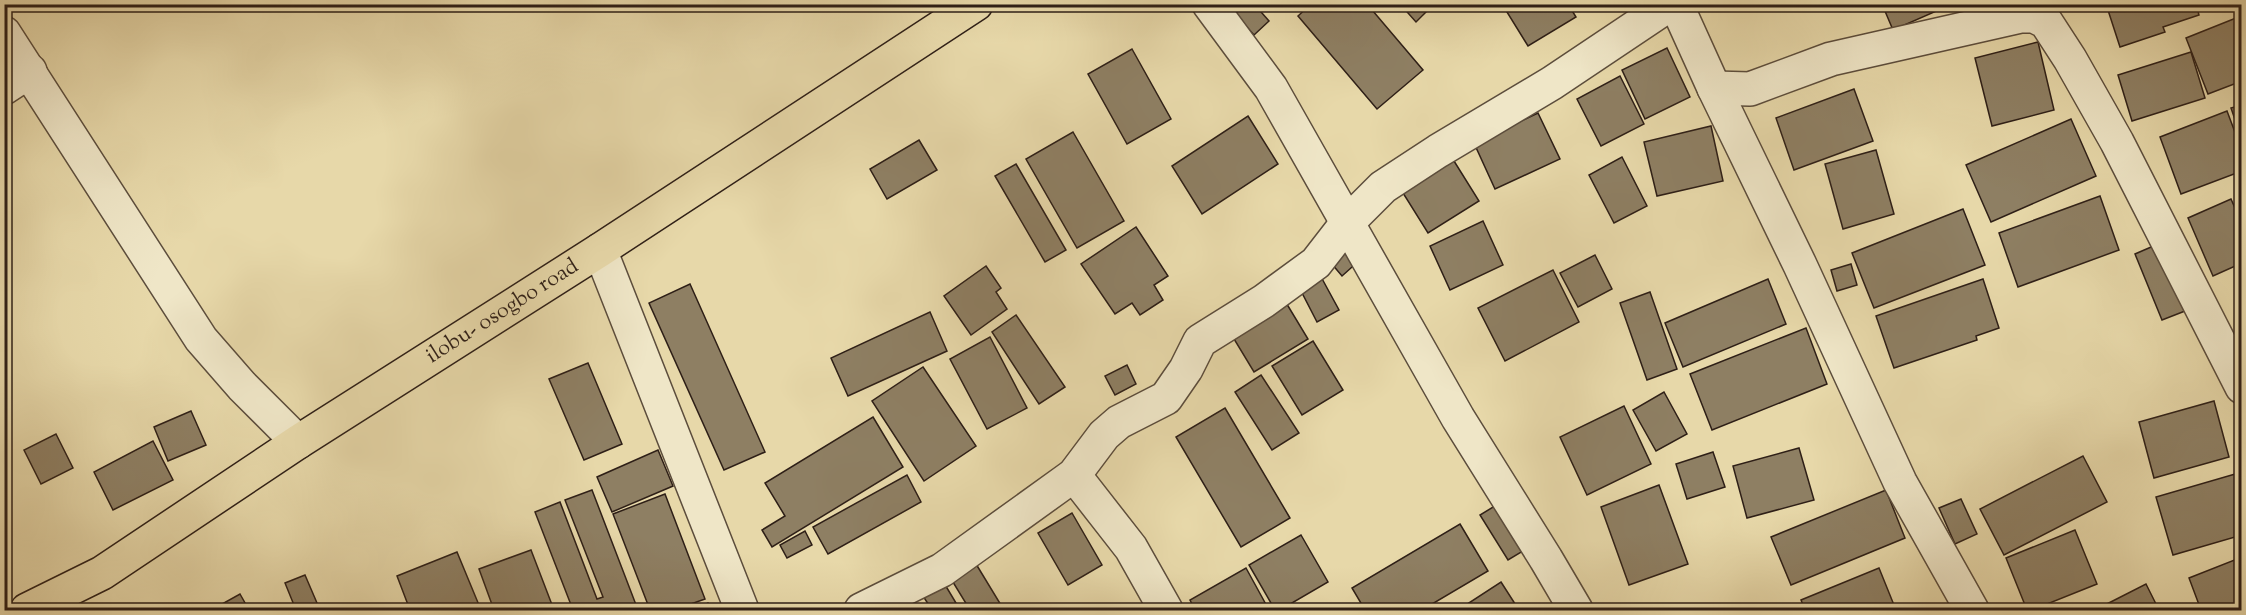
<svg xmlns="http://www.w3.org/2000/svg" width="2246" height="615" font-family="'Sorts Mill Goudy',serif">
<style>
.building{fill:#8e7f63;stroke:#2e1f17;stroke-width:1.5}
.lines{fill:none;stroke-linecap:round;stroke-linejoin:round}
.minor-casing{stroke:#5c4d3c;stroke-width:36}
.major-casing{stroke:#2e1f17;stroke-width:36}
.minor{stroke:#efe6c7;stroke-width:33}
.major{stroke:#e7d8a9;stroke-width:33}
.labels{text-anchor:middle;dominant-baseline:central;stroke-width:5;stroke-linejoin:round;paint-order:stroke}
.street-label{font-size:22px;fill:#2e1f17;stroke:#efe6c7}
</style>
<rect width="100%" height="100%" fill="#e7d8a9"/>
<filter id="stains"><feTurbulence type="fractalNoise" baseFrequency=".00333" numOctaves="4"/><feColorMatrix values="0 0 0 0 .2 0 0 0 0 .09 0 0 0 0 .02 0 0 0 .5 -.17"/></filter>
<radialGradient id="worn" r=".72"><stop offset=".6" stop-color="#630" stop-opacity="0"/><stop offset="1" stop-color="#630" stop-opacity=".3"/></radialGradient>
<g class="building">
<path d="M1245,4H1254L1269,21L1254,35L1235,14Z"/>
<path d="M1311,4H1367L1423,70L1377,109L1298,16Z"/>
<path d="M1400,4H1434L1416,22Z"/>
<path d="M1502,4H1568L1576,17L1528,46Z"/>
<path d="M1882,4H1947L1948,6L1893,30Z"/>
<path d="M2106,4H2196L2199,15L2163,27L2165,32L2120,47Z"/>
<path d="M2199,4H2217V7L2200,11Z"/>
<path d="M2236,18L2242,32V81L2208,94L2186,38Z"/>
<path d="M2038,42L2054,110L1992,126L1975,58Z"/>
<path d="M1667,48L1690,97L1645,119L1622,70Z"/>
<path d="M1132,49L1171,119L1127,144L1088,74Z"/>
<path d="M2191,52L2205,98L2132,121L2118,75Z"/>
<path d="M1620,76L1644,124L1601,146L1577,99Z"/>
<path d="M1854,89L1873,141L1794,170L1776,118Z"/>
<path d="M2242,105V140L2231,108Z"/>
<path d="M2227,111L2242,151V171L2181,194L2160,137Z"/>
<path d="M1538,113L1560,159L1495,189L1474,143Z"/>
<path d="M1248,116L1278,164L1202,214L1172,166Z"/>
<path d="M2071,119L2096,176L1991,222L1966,165Z"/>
<path d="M1711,126L1723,181L1657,196L1644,142Z"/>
<path d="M1073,132L1124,221L1077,248L1026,159Z"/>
<path d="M919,140L937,170L887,199L870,169Z"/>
<path d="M1876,150L1894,214L1843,229L1825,164Z"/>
<path d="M1449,153L1479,201L1428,233L1398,185Z"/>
<path d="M1622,157L1647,206L1614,223L1589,175Z"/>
<path d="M1016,164L1066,250L1045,262L995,176Z"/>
<path d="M2100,196L2119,250L2018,287L1999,233Z"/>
<path d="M2231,199L2242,224V263L2213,276L2188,218Z"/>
<path d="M1963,209L1985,265L1874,308L1852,253Z"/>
<path d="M1483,221L1503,265L1450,290L1430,246Z"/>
<path d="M1136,227L1168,276L1154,285L1163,300L1140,315L1132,303L1115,314L1081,264Z"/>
<path d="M1346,240L1361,259L1342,276L1326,257Z"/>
<path d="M2158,244L2185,311L2162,320L2135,254Z"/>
<path d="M1595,255L1612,289L1578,307L1560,273Z"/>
<path d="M1851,264L1857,285L1837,291L1831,270Z"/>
<path d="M986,266L1001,288L996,292L1007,309L971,335L944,296Z"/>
<path d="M1553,270L1579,322L1505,361L1478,308Z"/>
<path d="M1320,275L1339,310L1317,322L1299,287Z"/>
<path d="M1768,279L1786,324L1683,367L1665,323Z"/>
<path d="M1983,279L1999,328L1976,336L1977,340L1894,368L1876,316Z"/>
<path d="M690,284L765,452L724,470L649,303Z"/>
<path d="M1650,292L1677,369L1647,380L1620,303Z"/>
<path d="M1282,296L1308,339L1254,372L1228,329Z"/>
<path d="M930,312L947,351L848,396L831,358Z"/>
<path d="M1016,315L1065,387L1039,404L992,332Z"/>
<path d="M1806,328L1827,384L1712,430L1690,374Z"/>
<path d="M990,337L1027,408L987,429L950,359Z"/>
<path d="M1313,341L1343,390L1302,415L1272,366Z"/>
<path d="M588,363L622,444L584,460L549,379Z"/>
<path d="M1127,365L1136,384L1115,395L1105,376Z"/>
<path d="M923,367L976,446L924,481L872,401Z"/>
<path d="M1261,375L1299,433L1272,450L1235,392Z"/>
<path d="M1664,392L1687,434L1656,451L1633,410Z"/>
<path d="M2214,401L2229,457L2154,478L2139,422Z"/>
<path d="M1624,406L1651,464L1587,495L1560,437Z"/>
<path d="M1225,408L1290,518L1241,547L1176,437Z"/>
<path d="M191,411L206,445L168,461L154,427Z"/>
<path d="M873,417L903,467L772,547L762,530L785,516L765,483Z"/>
<path d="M56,434L73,468L41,484L24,450Z"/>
<path d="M153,441L173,480L113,510L94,472Z"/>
<path d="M1799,448L1814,500L1747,518L1733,466Z"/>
<path d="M658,450L673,486L612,512L597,477Z"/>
<path d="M1713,452L1725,487L1687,499L1676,464Z"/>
<path d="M2083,456L2107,502L2004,555L1980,509Z"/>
<path d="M2242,472V535L2173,555L2156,497Z"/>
<path d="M907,475L921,502L828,554L813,527Z"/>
<path d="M1659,485L1688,564L1629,585L1601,507Z"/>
<path d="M592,490L638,610H573L535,512L560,502L597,599L603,597L565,500Z"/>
<path d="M1886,490L1905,538L1791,585L1771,537Z"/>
<path d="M665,494L705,599L674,610H650L613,514Z"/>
<path d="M1961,499L1977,534L1955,544L1939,508Z"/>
<path d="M1503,501L1531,546L1508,560L1480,515Z"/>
<path d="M1072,513L1102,565L1068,585L1038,533Z"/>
<path d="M1460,524L1488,571L1422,610H1365L1352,588Z"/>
<path d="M2075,530L2097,584L2032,610H2027L2006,558Z"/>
<path d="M805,531L812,545L787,558L780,545Z"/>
<path d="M1301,535L1328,582L1280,610H1275L1249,565Z"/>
<path d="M531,550L554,610H494L479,569Z"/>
<path d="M457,552L481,610H410L397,576Z"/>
<path d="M2242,557V610H2201L2189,578Z"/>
<path d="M973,559L1004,610H970L948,574Z"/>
<path d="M1246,568L1269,610H1195L1190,600Z"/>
<path d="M1879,568L1896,610H1805L1801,600Z"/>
<path d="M305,575L320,610H296L285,583Z"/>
<path d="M1501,582L1519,610H1458Z"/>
<path d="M944,583L956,603L943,610H932L923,596Z"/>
<path d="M2146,584L2159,610H2095Z"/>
<path d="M240,594L249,610H226L222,604Z"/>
<path d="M708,603L711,610H693Z"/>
<path d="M1786,606L1788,610H1774Z"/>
</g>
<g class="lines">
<defs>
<g id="minor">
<path d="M1209,4L1271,88L1458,418L1546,559L1576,610"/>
<path d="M1676,4L1714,88L1800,265L1900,482L1972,610"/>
<path d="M4,33L201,339L242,386L298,442"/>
<path d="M4,88L30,71"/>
<path d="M1714,88L1750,89L1831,59L2021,16H2034L2046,22L2070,59L2117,142L2242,387"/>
<path d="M600,250L742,610"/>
<path d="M1074,475L1131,548L1166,610"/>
<path d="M861,610L942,570L1074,475L1104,435L1119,422L1166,398L1186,369L1200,341L1264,301L1316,263L1347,223L1383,187L1438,151L1552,83L1670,4"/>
</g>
<g id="major">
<path id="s1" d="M27,610L102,573L298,442L600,250L976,4"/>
</g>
</defs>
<use href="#minor" class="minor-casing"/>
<use href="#major" class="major-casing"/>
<use href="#minor" class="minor"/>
<use href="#major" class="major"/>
</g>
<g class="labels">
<g class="street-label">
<text stroke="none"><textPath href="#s1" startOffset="562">ilobu- osogbo road</textPath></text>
</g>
</g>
<rect width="2246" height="615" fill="none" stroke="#e7d8a9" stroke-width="24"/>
<rect x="6" y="6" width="2234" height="603" fill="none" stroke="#2e1f17" stroke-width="3"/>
<rect x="12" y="12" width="2222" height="591" fill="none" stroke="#2e1f17" stroke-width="1.5"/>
<rect width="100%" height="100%" filter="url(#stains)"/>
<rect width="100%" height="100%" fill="url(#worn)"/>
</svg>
